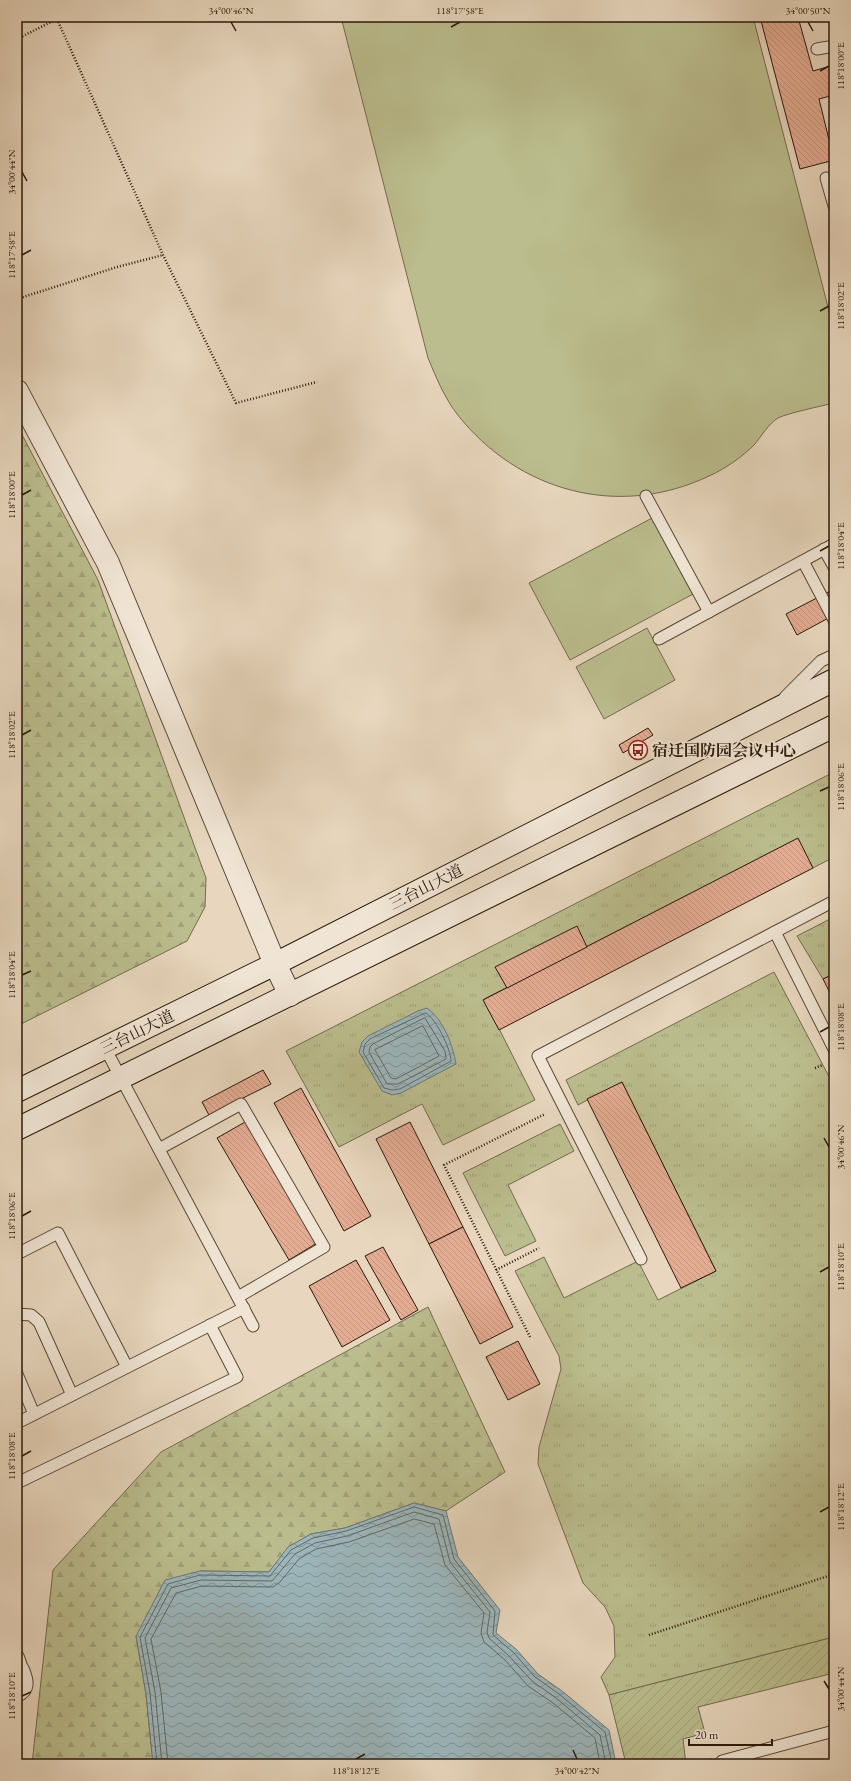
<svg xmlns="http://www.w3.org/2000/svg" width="851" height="1781" font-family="'EB Garamond','Noto Serif SC',serif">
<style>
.grass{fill:url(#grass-tufts);stroke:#736b4c}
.forest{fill:url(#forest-firs);stroke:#736b4c}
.park{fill:#bbbd8e;stroke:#736b4c}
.garden{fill:url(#garden-furrows);stroke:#736b4c}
.water{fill:url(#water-waves);stroke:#6f7875}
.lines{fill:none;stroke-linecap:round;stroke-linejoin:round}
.shore{stroke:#646864;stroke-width:1}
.building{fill:url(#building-back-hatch);stroke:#2b190a}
.service-casing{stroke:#5a4837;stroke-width:13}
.minor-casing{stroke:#5a4837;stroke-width:24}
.secondary-casing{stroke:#2b190a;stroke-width:24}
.path{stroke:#2b190a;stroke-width:2.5;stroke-dasharray:1 2;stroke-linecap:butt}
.service{stroke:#f0e5d5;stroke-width:11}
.minor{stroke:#f0e5d5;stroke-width:22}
.secondary{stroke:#f0e5d5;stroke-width:22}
.ticks{fill:none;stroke:#2b190a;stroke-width:1.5}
.labels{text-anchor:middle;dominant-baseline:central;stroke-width:4;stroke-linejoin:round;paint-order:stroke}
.poi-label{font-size:16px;font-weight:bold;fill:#2b190a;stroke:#f0e5d5;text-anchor:start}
.street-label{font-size:16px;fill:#2b190a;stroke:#f0e5d5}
.neatline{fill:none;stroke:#2b190a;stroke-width:1.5}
.ticks-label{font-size:10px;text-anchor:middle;fill:#2b190a}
</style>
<defs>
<pattern id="grass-tufts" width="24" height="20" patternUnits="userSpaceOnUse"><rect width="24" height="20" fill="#bbbd8e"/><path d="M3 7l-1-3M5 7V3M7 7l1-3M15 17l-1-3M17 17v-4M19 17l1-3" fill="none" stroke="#a1a279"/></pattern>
<pattern id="forest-firs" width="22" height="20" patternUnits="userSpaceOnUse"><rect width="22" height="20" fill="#bbbd8e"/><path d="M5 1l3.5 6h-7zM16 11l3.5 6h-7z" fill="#a1a279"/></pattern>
<pattern id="garden-furrows" width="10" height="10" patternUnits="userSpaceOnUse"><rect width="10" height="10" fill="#bbbd8e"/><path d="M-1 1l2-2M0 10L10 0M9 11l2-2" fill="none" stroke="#a1a279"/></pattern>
<pattern id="water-waves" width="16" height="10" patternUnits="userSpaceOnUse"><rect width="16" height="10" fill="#9cb7bd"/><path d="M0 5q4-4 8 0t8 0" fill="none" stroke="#7f9498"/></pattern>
<pattern id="building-back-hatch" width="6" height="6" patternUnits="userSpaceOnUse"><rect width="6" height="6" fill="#e4ac93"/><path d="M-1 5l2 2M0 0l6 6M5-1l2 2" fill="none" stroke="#c4937d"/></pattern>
</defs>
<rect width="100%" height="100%" fill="#e8d7be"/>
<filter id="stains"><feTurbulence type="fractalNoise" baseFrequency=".005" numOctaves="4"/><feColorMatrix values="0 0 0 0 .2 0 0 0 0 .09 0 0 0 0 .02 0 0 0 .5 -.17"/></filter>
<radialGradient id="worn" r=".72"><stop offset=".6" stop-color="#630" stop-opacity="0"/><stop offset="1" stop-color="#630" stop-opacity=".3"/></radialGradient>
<g class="grass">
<path d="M834,772V857L813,868L797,839L484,999L535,1100L443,1145L422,1104L339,1147L286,1051Z"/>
<path d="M834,917V974L823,979L797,936Z"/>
<path d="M774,972L834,1086V1637L609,1695L601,1677L615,1657L614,1626L605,1607L583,1583L538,1464L539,1447L561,1369L559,1356L515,1271L544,1257L564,1298L638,1261L658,1300L716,1271L622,1082L578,1105L566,1080Z"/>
<path d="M560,1124L574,1151L508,1185L536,1241L505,1256L463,1173Z"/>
</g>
<g class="forest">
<path d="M17,425L98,580L206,878L205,907L187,941L17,1026Z"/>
<path d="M428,1307L505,1472L446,1511L414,1503L345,1528L311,1534L289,1547L269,1572L200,1571L136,1636L146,1694L153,1764H32L53,1570L161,1452Z"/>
</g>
<g class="park">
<path d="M341,17H753L834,330V403C822,406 788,413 778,418C769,423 761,437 754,445C742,457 725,469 709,476C619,519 518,492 457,414C444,397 436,377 428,358Z"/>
<path d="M654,517L695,593L570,660L529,583Z"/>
<path d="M647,628L675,680L604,719L576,667Z"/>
</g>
<path class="garden" d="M834,1637V1673L698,1707L705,1733L683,1739L686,1764H626L609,1695Z"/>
<g class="water">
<path d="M427,1008C443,1019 453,1045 456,1064L401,1093L392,1095L382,1091L359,1052L362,1042L368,1036L418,1011Z"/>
<path d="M414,1503L446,1511L458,1557L500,1610L496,1633L516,1649L538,1674L562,1691L609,1730L616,1764H153L146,1694L136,1636L165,1580L200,1571L269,1572L288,1547L311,1534L345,1528Z"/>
</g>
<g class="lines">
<g class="shore">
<path d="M426,1013C436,1019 451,1049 451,1061L400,1089L392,1090L384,1088L363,1052L365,1044L370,1039Z"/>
<path d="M425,1018L445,1051L446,1059L398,1084H387L369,1052L370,1047L373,1044Z"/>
<path d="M423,1026L439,1056L396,1079L391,1078L375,1050Z"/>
<path d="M157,1764L150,1693L140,1637L168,1584L200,1575L270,1576L291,1550L313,1538L346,1531L414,1507L443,1515L454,1559L495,1611L493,1635L513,1652L535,1677L559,1694L605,1732L612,1764"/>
<path d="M162,1764L155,1692L145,1638L171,1588L201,1580L272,1581L295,1554L315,1543L347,1536L414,1512L439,1519L450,1562L490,1612L487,1632L489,1638L509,1656L532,1681L556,1698L600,1735L606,1764"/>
<path d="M168,1764L161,1692L151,1639L176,1593L202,1586L273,1587L280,1582L299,1559L316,1549L349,1542L414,1519L434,1524L445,1565L484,1613L481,1633L484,1642L505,1660L528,1686L553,1703L595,1738L600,1764"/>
</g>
</g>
<g class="building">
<path d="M760,17H798L813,71L834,65V95L819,99L834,160L800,169Z"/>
<path d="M834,589V615L797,635L786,614Z"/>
<path d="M648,728L653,735L623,753L619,745Z"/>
<path d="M798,838L813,868L499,1030L483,1000Z"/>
<path d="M577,926L587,947L507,988L495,967Z"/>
<path d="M834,974V1001L823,979Z"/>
<path d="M263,1070L271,1084L209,1115L202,1102Z"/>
<path d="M622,1082L716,1271L681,1288L587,1099Z"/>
<path d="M301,1088L371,1216L344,1231L274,1103Z"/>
<path d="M245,1122L317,1243L289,1260L217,1138Z"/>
<path d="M410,1122L463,1227L429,1244L376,1139Z"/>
<path d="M463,1227L513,1327L480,1344L429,1244Z"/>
<path d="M383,1247L418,1310L401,1320L365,1256Z"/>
<path d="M356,1260L390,1320L342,1347L309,1286Z"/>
<path d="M518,1341L540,1384L508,1400L486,1357Z"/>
<path d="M712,1759L713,1764H691Z"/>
</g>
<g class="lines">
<defs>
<g id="service">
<path d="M817,49L834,46"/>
<path d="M826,178L834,206"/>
<path d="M646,496L709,612"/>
<path d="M824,549L834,567"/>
<path d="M803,561L834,620"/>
<path d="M659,639L834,544"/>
<path d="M785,697L821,661L834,655"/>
<path d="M775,932L834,1049"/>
<path d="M105,1048L253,1326"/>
<path d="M159,1149L241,1104L324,1247L238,1297"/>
<path d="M17,1254L58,1233L127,1367"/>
<path d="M641,1259L538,1056L834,901"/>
<path d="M17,1314L31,1315L39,1322L72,1395"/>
<path d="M17,1374L34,1414"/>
<path d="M17,1423L244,1308"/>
<path d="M17,1483L237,1377L210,1325"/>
<path d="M17,1682L20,1681C24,1671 22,1666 18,1656"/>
<path d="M17,1697C31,1690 28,1680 23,1668"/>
<path d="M722,1761L834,1731"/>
</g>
<path id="minor" d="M17,391L108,563L275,964L290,995"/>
<g id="secondary">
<path d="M17,1091L275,964L834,680"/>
<path d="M17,1129L834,726"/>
</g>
</defs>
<use href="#service" class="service-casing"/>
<use href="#minor" class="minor-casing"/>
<use href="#secondary" class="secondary-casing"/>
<g class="path">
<path d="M17,39L57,19L163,255L236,403L317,382"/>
<path d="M17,299L117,267L163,255"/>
<path d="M815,1068L823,1065"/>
<path d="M496,1270L539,1248"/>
<path d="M530,1337L444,1165L545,1114"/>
<path d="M649,1635L834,1574"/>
</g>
<use href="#service" class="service"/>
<use href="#minor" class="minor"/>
<use href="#secondary" class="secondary"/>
</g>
<path class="ticks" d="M231,22L236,31M808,22L813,31M451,27L460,22M820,71L829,66M22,172L27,181M22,255L31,250M820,311L829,306M22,495L31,490M820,551L829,546M22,735L31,730M820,791L829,787M22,975L31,971M820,1032L829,1027M824,1138L829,1147M22,1216L31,1211M820,1272L829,1267M22,1456L31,1451M820,1512L829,1507M824,1681L829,1689M22,1696L31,1692M573,1750L577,1759M356,1759L365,1754"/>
<defs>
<symbol id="bus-ring" viewBox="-11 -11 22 22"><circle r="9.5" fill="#f0e5d5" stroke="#8f2418" stroke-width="1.5"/><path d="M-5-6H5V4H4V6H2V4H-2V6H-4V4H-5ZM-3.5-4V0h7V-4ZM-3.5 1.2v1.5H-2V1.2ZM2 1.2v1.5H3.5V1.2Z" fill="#8f2418"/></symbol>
</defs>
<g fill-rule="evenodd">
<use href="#bus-ring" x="627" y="739" width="22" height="22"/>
</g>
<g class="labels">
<g class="poi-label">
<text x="652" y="750">宿迁国防园会议中心</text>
</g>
<g class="street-label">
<text transform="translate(426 887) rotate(-27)">三台山大道</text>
<text transform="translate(137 1032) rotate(-26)">三台山大道</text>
</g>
</g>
<rect width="851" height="1781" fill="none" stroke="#e8d7be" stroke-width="44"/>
<path d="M689 1739v6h83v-6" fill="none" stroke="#2b190a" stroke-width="2"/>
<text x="695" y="1739" font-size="12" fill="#2b190a" stroke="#f0e5d5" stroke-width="3" paint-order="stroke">20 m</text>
<rect x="22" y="22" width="807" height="1737" class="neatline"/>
<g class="ticks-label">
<text x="231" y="14">34°00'46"N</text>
<text x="460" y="14">118°17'58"E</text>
<text x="808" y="14">34°00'50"N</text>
<text transform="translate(840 66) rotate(-90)" y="4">118°18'00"E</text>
<text transform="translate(11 172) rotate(-90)" y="4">34°00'44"N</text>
<text transform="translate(11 255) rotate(-90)" y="4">118°17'58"E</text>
<text transform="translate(840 306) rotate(-90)" y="4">118°18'02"E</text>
<text transform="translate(11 495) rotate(-90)" y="4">118°18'00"E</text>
<text transform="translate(840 546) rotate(-90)" y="4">118°18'04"E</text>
<text transform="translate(11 735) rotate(-90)" y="4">118°18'02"E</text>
<text transform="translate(840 787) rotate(-90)" y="4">118°18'06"E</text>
<text transform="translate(11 975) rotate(-90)" y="4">118°18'04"E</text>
<text transform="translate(840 1027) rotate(-90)" y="4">118°18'08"E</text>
<text transform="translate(840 1147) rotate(-90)" y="4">34°00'46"N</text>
<text transform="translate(11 1216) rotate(-90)" y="4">118°18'06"E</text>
<text transform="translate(840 1267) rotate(-90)" y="4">118°18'10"E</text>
<text transform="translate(11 1456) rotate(-90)" y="4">118°18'08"E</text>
<text transform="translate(840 1507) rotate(-90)" y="4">118°18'12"E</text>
<text transform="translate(840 1689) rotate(-90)" y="4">34°00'44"N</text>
<text transform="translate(11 1696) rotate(-90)" y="4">118°18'10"E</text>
<text x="356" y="1774">118°18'12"E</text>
<text x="577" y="1774">34°00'42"N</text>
</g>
<rect width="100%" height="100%" filter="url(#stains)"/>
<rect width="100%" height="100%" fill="url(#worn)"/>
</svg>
